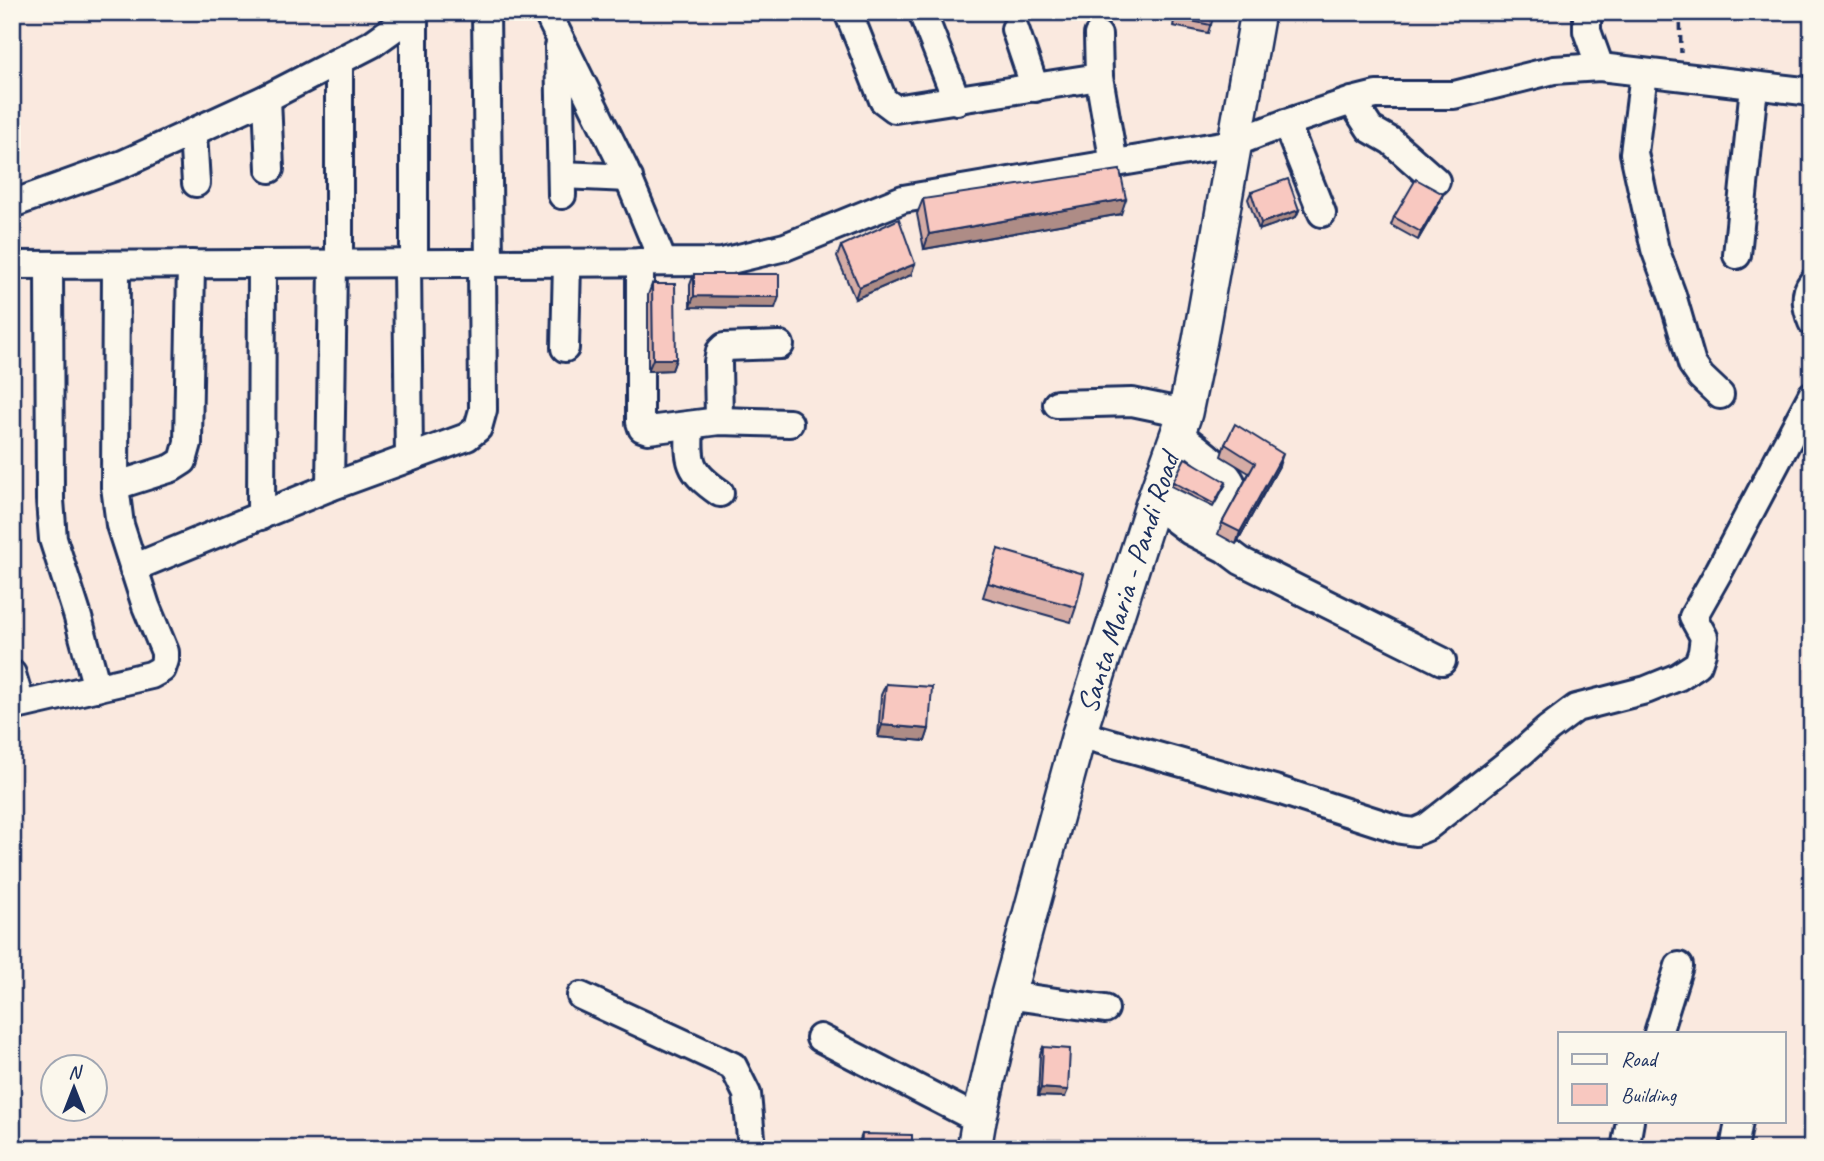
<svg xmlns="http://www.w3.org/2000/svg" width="1824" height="1161" font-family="Caveat,sans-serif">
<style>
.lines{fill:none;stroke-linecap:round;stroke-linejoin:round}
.minor-casing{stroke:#1b2f5e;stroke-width:32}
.major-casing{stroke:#1b2f5e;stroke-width:38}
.path{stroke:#1b2f5e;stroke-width:3.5;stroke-dasharray:7 5;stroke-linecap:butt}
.minor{stroke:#fbf7ec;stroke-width:26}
.major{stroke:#fbf7ec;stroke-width:33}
.wall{fill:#d5aca5;stroke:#1b2f5e;stroke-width:2}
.shaded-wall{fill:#ae8c86;stroke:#1b2f5e;stroke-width:2}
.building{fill:#f8c8c0;stroke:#1b2f5e;stroke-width:2}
.labels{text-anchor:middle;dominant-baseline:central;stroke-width:5;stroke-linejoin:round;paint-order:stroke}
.street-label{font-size:30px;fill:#1b2f5e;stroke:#fbf7ec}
</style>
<rect width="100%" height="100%" fill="#fae9df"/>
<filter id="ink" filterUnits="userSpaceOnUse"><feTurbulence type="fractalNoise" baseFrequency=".0143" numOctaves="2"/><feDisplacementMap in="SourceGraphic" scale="14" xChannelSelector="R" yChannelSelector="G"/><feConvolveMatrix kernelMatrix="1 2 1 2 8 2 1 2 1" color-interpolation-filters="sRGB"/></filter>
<g filter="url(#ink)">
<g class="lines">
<defs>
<g id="minor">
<path d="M486,12L489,263"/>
<path d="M547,12L624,168L663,262"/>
<path d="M848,12L883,100L895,109L1099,77"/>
<path d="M922,12L957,101"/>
<path d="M1587,12V31L1600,67"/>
<path d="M414,15V263"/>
<path d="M1015,29L1035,88"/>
<path d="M1098,35L1099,77L1114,164"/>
<path d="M559,47L562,195"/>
<path d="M339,62V264"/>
<path d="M1644,73L1634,153L1655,249L1672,295L1692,364L1701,377L1720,395"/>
<path d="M267,98L270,169"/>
<path d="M1352,101L1370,129L1391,141L1436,181"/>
<path d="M1286,123L1322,213"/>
<path d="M193,133L196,183"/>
<path d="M562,175L629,178"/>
<path d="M12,204L123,164L267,98L372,44L417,12"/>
<path d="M1737,255L1754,86"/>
<path d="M640,262V422L642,428L648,430L719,421L789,423"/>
<path d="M407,263L409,458"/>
<path d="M12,265L722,262L785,247L903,199L1234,143L1286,123L1352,101L1376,95H1454L1554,70L1600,67L1812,92"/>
<path d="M49,265L50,500L53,539L77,614L97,688"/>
<path d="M1812,283C1803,294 1807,309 1812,322"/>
<path d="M565,348L567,263"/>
<path d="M1057,404L1132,402L1185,413"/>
<path d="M719,421L718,362L720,351L724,347L780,345"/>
<path d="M690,425C688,462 688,471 720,493"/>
<path d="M115,486L172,468L183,461L188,443L191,264"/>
<path d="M330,487L333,264"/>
<path d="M1168,496C1188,509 1216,535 1230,501C1232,495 1234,486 1230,480C1222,466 1191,443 1177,433"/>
<path d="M1153,503L1190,531L1225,549L1241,561L1442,661"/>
<path d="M261,516L262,264"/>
<path d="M133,568L330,487L467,437L478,428L483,410L482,263"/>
<path d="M12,674L21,704"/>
<path d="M12,707L151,675L162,669L165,660V652L146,606L120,525L115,486L116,265"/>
<path d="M1079,734L1278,790L1401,830L1415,832L1427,827L1521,753L1548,729L1576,708L1646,690L1678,677L1698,664L1702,652L1704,637L1693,617L1719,571L1812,395"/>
<path d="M1008,995L1105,1009"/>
<path d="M581,996L733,1066L747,1094L752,1149"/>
<path d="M1658,1033L1679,966"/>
<path d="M820,1038L979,1120"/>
<path d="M1625,1149L1630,1121"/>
<path d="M1734,1149L1739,1121"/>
</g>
<path id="major" d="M974,1149L979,1120L1008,995L1079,734L1153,503L1185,413L1200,340L1258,12"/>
</defs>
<use href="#minor" class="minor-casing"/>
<use href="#major" class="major-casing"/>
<path class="path" d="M1680,12L1681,53"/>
<use href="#minor" class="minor"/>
<use href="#major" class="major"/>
</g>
<g class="wall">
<path d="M1176,12H1214L1208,33L1173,26Z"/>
<path d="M1251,192L1299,210L1296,217L1259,230L1248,199Z"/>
<path d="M1443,194L1440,202L1418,240L1391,225L1394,217Z"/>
<path d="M923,199L1121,214L924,249L917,214Z"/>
<path d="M841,246L911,275L855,299L837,257Z"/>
<path d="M694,274L775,308L690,307V285Z"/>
<path d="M652,284L676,359L672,370L648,371V295Z"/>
<path d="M1225,444L1279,466L1236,544L1218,534L1222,523L1249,473L1221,456Z"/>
<path d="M1173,482L1225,486L1213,507L1171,486Z"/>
<path d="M998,549L1076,607L1071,622L983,597Z"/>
<path d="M886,684L929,729L925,741L878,737L881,695Z"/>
<path d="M1043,1047L1065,1097L1038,1096L1040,1054Z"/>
<path d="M862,1134L912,1149H858V1145Z"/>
</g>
<g class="shaded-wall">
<path d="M1443,194L1440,202L1418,240L1421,232Z"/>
<path d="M1126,199L1121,214L924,249L929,234Z"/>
<path d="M1299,210L1296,217L1259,230L1261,223Z"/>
<path d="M915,264L911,275L855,299L859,287Z"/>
<path d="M694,296L779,297L775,308L690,307Z"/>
<path d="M653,359H676L672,370L648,371Z"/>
<path d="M1283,454L1279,466L1236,544L1240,532Z"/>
<path d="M882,725L929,729L925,741L878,737Z"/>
<path d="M1041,1088L1068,1090L1065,1097L1038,1096Z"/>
</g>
<g class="building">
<path d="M1177,12H1214L1211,25L1176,18Z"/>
<path d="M1120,170L1126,199L929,234L923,199Z"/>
<path d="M1288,179L1299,210L1261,223L1251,192Z"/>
<path d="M1416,179L1443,194L1421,232L1394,217Z"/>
<path d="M899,219L915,264L859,287L841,246Z"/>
<path d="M694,274H779V297L694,296Z"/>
<path d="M652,284H675L676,359H653Z"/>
<path d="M1235,424L1283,454L1240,532L1222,523L1255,463L1225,444Z"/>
<path d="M1185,458L1226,482L1214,504L1173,482Z"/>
<path d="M998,549L1084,574L1076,607L988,583Z"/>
<path d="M886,684L932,687L929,729L882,725Z"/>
<path d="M1043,1047L1070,1049L1068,1090L1041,1088Z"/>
<path d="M862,1134L912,1135V1149H861Z"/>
</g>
</g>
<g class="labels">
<g class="street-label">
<text transform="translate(1128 583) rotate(-72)">Santa Maria - Pandi Road</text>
</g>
</g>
<rect width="1824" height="1161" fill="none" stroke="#fbf7ec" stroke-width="42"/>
<rect x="21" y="21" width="1782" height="1119" fill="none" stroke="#1b2f5e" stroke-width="2.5" filter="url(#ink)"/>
<rect x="1558" y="1032" width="228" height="91" fill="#fbf7ec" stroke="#a1a7b3" stroke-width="2"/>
<rect x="1572" y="1054" width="35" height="10" fill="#fbf7ec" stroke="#a1a7b3" stroke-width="2"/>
<text x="1621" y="1066" font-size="21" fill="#1b2f5e">Road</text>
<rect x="1572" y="1084" width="35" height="21" fill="#f8c8c0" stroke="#a1a7b3" stroke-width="2"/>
<text x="1621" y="1102" font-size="21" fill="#1b2f5e">Building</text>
<g transform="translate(74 1088)"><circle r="33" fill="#fbf7ec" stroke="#a1a7b3" stroke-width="2"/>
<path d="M0-5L12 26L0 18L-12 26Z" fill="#1b2f5e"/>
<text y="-10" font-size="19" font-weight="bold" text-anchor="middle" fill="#1b2f5e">N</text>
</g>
</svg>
